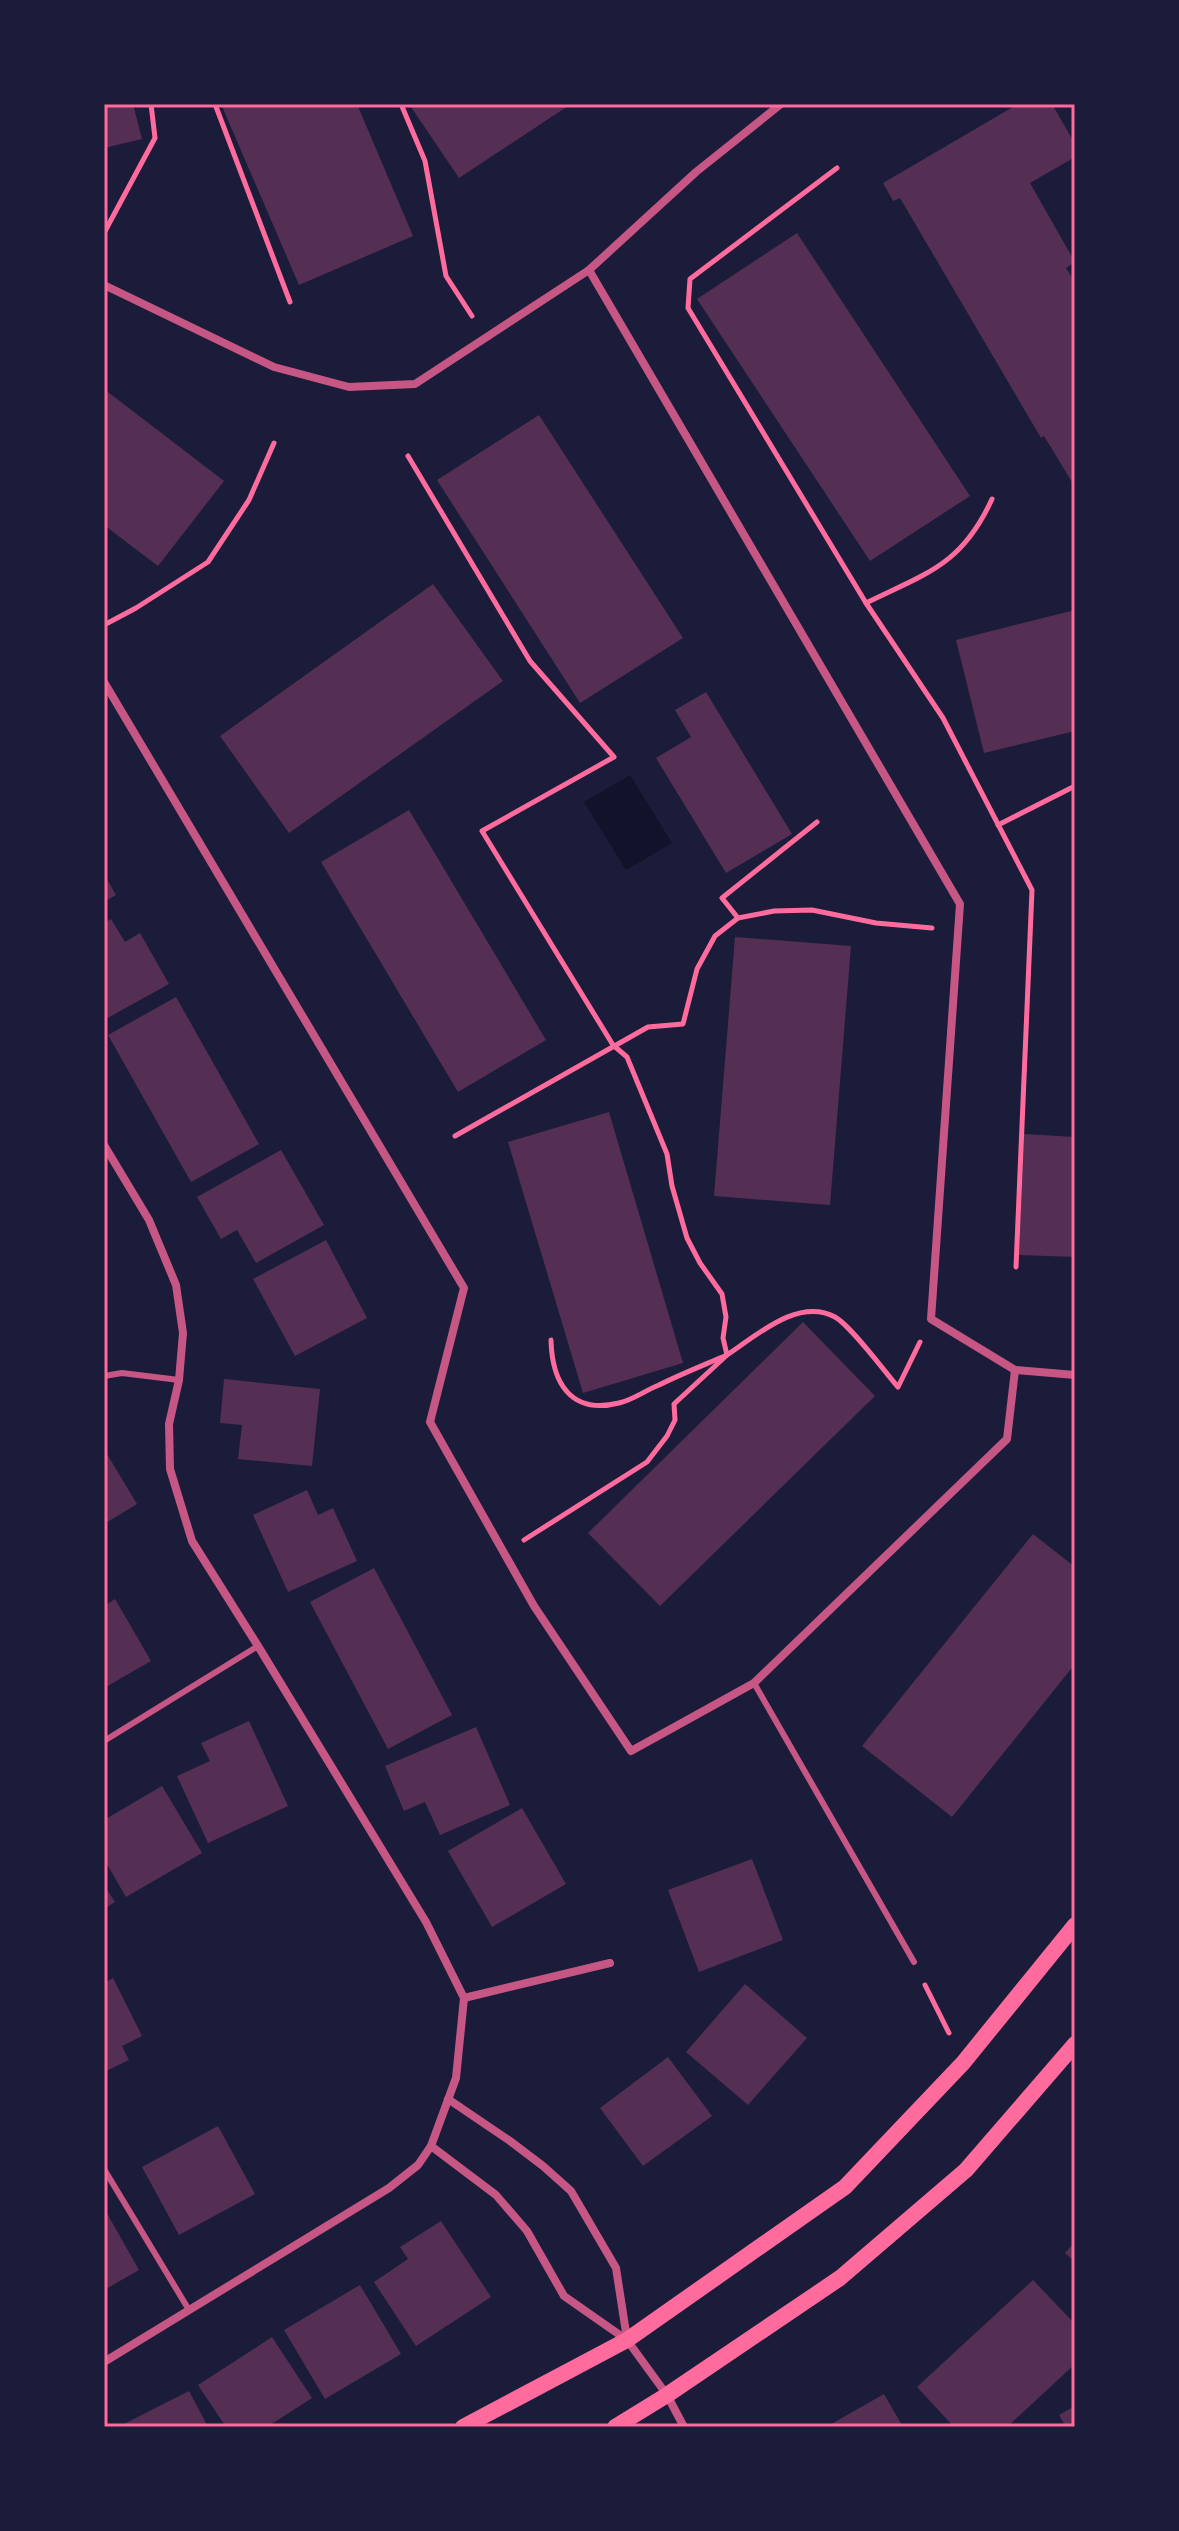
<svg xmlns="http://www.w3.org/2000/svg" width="1179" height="2531" font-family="'Golos Text',sans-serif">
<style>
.water{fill:#12122b}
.building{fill:#542f53}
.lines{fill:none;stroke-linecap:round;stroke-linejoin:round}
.path{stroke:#ff6b9d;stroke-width:5}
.service{stroke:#c65784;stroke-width:6}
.minor{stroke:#c65784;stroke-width:8}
.secondary{stroke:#ff6b9d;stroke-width:16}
.neatline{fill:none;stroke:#ff6b9d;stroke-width:3}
</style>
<rect width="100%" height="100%" fill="#1b1b3a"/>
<path class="water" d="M630,775L672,843L626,870L584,802Z"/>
<g class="building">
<path d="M104,104H133L142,139L104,148Z"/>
<path d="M221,104H357L413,236L299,285Z"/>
<path d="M409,104H571L459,178Z"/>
<path d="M1018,104H1052L1075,144V157L1030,183L1075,262L1066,268L1075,282V487L1044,436L1041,438L900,198L893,201L883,183Z"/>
<path d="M797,233L970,496L870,561L697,299Z"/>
<path d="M104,389L224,481L158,566L104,525Z"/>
<path d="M539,415L683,638L580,703L437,480Z"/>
<path d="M433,584L503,681L289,833L220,736Z"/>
<path d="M1075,610V731L984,753L956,640Z"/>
<path d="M706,692L792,834L726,873L656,758L691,737L675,710Z"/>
<path d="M409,810L546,1040L458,1092L321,862Z"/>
<path d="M104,874L116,895L104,902Z"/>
<path d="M111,919L125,942L140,933L169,984L104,1020V923Z"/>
<path d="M735,937L851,946L830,1205L714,1196Z"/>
<path d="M176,997L259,1144L191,1182L108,1035Z"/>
<path d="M609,1112L683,1363L583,1393L508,1142Z"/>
<path d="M1024,1134L1075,1137V1257L1019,1255Z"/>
<path d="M281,1150L324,1225L256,1263L237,1230L221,1239L197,1197Z"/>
<path d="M326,1240L367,1318L295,1356L253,1279Z"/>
<path d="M803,1322L875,1396L660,1606L588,1533Z"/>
<path d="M224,1379L320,1389L312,1466L238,1459L242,1425L220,1423Z"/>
<path d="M104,1449L137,1504L104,1524Z"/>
<path d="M307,1490L318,1515L333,1508L357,1561L288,1592L253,1515Z"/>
<path d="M1033,1534L1075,1567V1664L952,1817L862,1746Z"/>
<path d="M374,1568L452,1715L388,1749L310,1602Z"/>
<path d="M115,1599L151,1661L104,1688V1606Z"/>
<path d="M249,1721L288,1806L208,1843L177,1776L210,1761L201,1743Z"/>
<path d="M476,1727L510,1805L440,1835L425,1802L404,1811L385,1766Z"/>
<path d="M162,1786L202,1853L126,1897L104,1859V1820Z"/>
<path d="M522,1808L566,1884L492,1927L448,1851Z"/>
<path d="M752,1859L783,1940L699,1972L668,1890Z"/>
<path d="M104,1885L115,1902L104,1909Z"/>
<path d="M113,1978L142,2036L122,2046L129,2060L104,2072V1983Z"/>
<path d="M745,1984L807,2038L748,2105L686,2052Z"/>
<path d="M668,2057L712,2116L643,2166L600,2108Z"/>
<path d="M218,2126L255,2194L179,2235L142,2167Z"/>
<path d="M104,2208L139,2270L104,2290Z"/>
<path d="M441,2221L491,2297L416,2346L374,2282L408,2259L400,2247Z"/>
<path d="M1075,2242V2262L1065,2253Z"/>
<path d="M1033,2280L1075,2324V2364L1007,2427H954L917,2387Z"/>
<path d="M360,2285L401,2354L325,2399L284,2330Z"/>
<path d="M272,2337L312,2398L267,2427H226L198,2385Z"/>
<path d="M189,2391L208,2427H118Z"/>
<path d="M884,2394L903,2427H826Z"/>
<path d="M1075,2406V2427H1066L1059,2415Z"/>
</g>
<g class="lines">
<g class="path">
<path d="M215,104L290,302"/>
<path d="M401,104L425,161L446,276L472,316"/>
<path d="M837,168L690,279L688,308L866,603L943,718L1032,890L1016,1267"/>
<path d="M104,233L155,138L151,104"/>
<path d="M408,456L530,661L614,757L482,831L613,1045L627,1057L667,1154L672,1186L687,1238L700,1263L722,1294L726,1317L723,1338L727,1355C756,1336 798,1297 835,1317C851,1326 885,1372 898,1387L920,1342"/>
<path d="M866,603C927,573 962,565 992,499"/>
<path d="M104,625L136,608L208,562L249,500L274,443"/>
<path d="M817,822L722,898L738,918L774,911L812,910L876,923L932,928"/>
<path d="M998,825L1075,786"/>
<path d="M455,1136L648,1027L683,1024L697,969L715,936L738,918"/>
<path d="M524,1540L647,1462L667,1436L675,1420L674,1404L727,1355C704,1365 681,1374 659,1385C646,1390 633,1400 619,1403C571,1415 552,1383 551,1340"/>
<path d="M925,1985L949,2033"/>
</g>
<g class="service">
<path d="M104,1376L122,1373L179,1380"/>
<path d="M754,1683L914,1962"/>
<path d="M104,1741L258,1646"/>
<path d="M104,2169L189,2310"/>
</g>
<g class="minor">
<path d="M589,270L696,172L781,104"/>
<path d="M104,285L274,367L349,387L415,384L589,270L960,904L931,1319L1015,1370L1075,1375"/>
<path d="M104,682L464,1288L430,1422L534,1606L631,1751L754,1683L1007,1439L1015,1370"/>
<path d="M104,1145L149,1220L176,1285L183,1333L179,1380L169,1424L170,1469L192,1541L258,1646L426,1922L464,1998L456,2078L431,2146L418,2165L389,2188L104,2362"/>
<path d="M464,1998L610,1963"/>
<path d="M448,2099L510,2141L543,2166L571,2191L616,2268L627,2339"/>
<path d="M431,2146L496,2195L527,2231L564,2296L627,2340L667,2395L684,2427"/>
</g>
<g class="secondary">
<path d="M463,2427L627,2340L845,2187L963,2063L1075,1925"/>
<path d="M615,2427L667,2395L840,2278L966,2170L1075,2044"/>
</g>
</g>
<rect width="1179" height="2531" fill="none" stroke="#1b1b3a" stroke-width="212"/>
<rect x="106" y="106" width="967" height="2319" class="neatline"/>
</svg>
